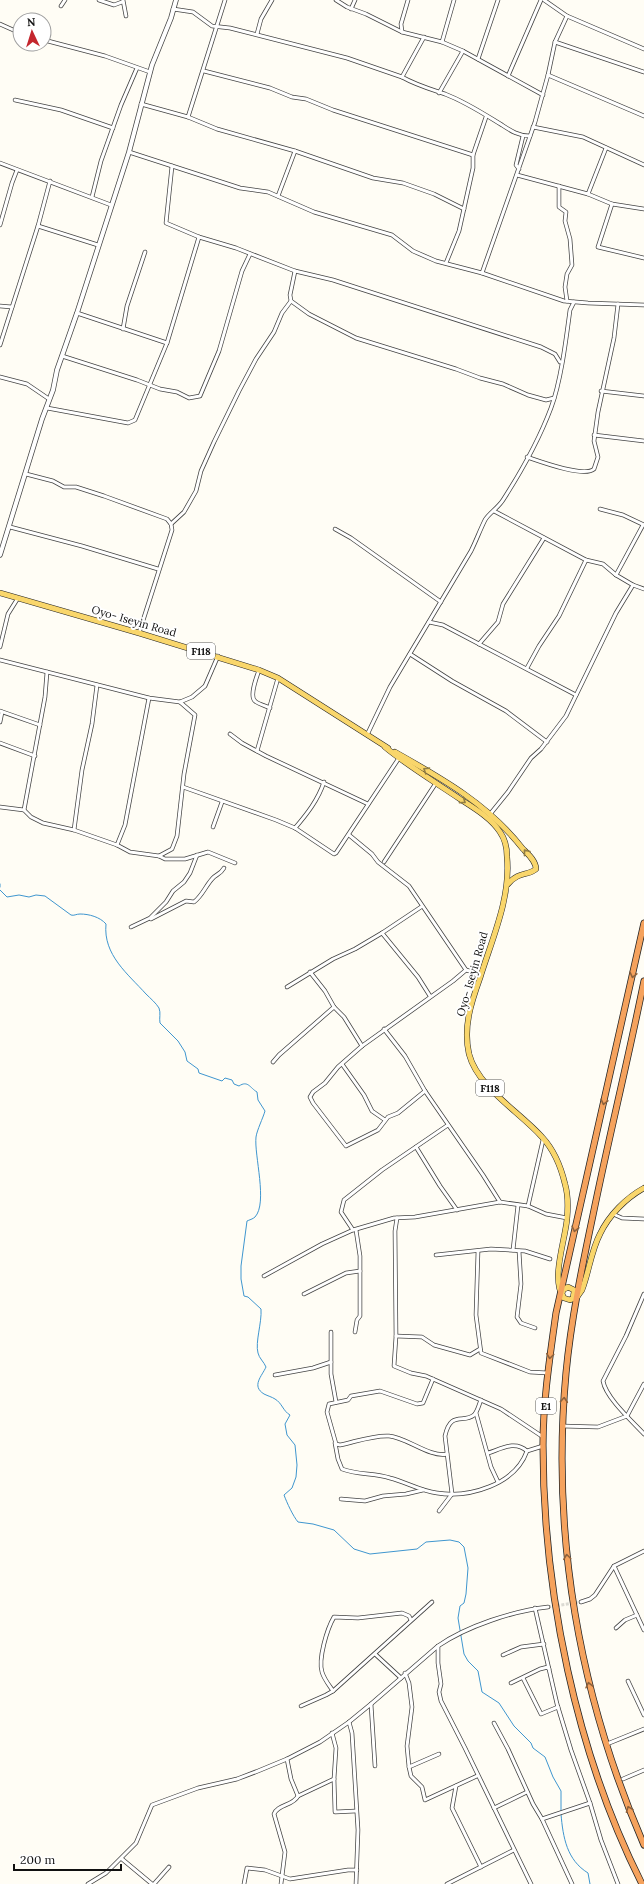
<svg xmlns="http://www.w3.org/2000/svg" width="644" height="1884" font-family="Lora,serif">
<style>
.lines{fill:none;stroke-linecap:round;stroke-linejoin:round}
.stream{stroke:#3f96cf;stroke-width:1}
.minor-tunnel{stroke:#dbdad3;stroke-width:3;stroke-dasharray:3 1.5;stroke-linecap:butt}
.minor-casing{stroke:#444;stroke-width:4.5}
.tertiary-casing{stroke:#444;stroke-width:5.5}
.primary-casing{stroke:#222;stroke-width:6}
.motorway-casing{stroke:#222;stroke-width:7}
.minor{stroke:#fff;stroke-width:3}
.tertiary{stroke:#fff;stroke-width:4}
.primary{stroke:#f9d66b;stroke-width:5}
.motorway{stroke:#f5a25d;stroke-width:5.5}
.oneway{stroke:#917d42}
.oneway2{stroke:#8e613b}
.labels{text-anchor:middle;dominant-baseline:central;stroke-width:4;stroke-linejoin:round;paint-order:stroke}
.shield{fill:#fff;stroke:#585858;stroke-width:1}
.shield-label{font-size:10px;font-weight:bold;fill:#111}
.street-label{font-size:11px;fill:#111;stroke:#fff}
</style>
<rect width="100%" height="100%" fill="#fffdf5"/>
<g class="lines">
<g class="stream">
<path d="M0,884V887"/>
<path d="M0,890L7,897L19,895L29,897L36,895L45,896L71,915C74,916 76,914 80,914C89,914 100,917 106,924C103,955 128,974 146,994C150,998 156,1003 159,1008C161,1013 159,1018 160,1023L178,1041L185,1052L187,1061L198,1069L199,1073L222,1081L225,1078L232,1080L234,1084L239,1086C248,1080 250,1088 257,1092L258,1100L265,1111C263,1118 257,1130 256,1137C254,1155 268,1203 255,1217C253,1219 249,1220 247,1221L241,1266V1279L244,1296L248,1297L261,1309C262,1323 255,1342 258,1353C259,1358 264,1362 266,1367C262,1376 251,1386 264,1394C268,1396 272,1397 275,1399C282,1403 283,1411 290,1415L285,1424L287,1435L295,1445L297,1465L296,1477L292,1488L284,1495C287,1503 293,1516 298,1522L313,1524L334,1530L354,1549L370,1554L417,1549L426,1542L450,1540L459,1542L464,1547L468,1568L466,1594L464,1603L460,1606L458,1618L464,1654L468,1661L478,1671L482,1692L499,1703L514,1726L531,1743L533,1748L545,1757L553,1777L561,1791V1811"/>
<path d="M561,1814C563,1838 567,1860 588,1873L590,1884"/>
</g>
<path class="minor-tunnel" d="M548,1607L581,1602"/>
<defs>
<g id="minor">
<path d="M99,0L114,5L122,2"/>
<path d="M123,0L126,16"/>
<path d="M336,0L347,7L366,14L402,32L442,42L463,51L543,95"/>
<path d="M544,0L567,16L644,49"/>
<path d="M61,6L65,0"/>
<path d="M173,9L193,12L212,26L230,28L347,58L402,77"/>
<path d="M351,9L355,0"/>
<path d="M0,24L20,33"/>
<path d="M402,32L401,24L408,0"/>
<path d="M257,34L261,19L272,0"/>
<path d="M424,37L402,77C416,85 430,89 445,94C466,102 484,114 502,125C511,131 519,136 530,136"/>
<path d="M44,40L105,56L150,72"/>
<path d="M442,42L454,0"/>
<path d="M555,42L644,72"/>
<path d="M478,59L498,0"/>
<path d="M204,71L270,88L292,97L306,99L333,110L473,155"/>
<path d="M548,75L644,116"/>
<path d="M508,76L541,0"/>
<path d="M439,93L463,51"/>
<path d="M15,100L61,110L113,128"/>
<path d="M141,104L188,117L217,129L295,151L373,178L403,183L434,194L464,209"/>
<path d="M188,117L225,0"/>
<path d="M533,127L583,137L644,165"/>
<path d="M606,148L588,194L612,204L598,247L644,258"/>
<path d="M129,152L240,188L268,192L314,212L392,235L413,251L436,261L482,273L564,301L588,303L644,305"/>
<path d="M0,163L111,205"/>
<path d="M172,166L166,223L199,237L236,248L295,271L333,280L541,347L555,354L560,362"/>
<path d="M519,169L516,165L523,136"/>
<path d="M517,175L588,194"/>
<path d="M559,186V207L566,212L565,221L570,239L572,265L567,274L565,287L567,301"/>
<path d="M278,196L295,151"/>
<path d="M92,197L101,161L121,105L137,68"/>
<path d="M612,204L644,209"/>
<path d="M0,225L12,183L17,170"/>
<path d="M38,226L98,245"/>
<path d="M446,263L459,231L473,168V155L486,117"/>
<path d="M482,273L535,122L548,75L555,42L567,16"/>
<path d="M291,301L309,314L356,338L456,369L480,378L503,384L528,395L546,400L554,398"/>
<path d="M0,306L12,307"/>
<path d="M77,313L167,343"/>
<path d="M123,329L127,306L145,252"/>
<path d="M0,345L38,226L50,181"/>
<path d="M62,356L137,380L160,389L177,392L189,398L200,396L219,351L242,271L250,254"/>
<path d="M0,377L27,384L49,399"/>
<path d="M601,391L644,396"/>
<path d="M47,408L128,423L135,420L167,343L199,237"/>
<path d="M594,435L644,441"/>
<path d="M527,457C539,461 584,478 594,469L598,457L594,441L598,412L614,338L618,304"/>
<path d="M26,474L53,481L64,487H76L104,496L167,519L171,524L172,530L139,633"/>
<path d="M600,509L623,515L644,525"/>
<path d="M494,511L586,560L603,564L616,575L633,585L644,589"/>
<path d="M171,524L184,512L196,491L201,471L214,442L239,391L256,359L274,332L282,313L291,301L290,295L295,271"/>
<path d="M10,527L82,546L158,569"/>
<path d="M335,529L351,538L441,602"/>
<path d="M616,575L643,525"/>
<path d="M429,622L443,625L576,695"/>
<path d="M479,644L498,622L503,604L544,538"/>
<path d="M0,647L8,614L18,598"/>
<path d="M410,654L452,681L506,711L547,742"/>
<path d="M0,660L149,698L180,702L192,697L205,686L218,656"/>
<path d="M527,668L539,646L559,616L586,560"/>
<path d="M259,670C257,676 249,696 255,701C258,704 266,706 270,708"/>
<path d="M0,711L40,725"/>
<path d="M0,722L2,712"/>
<path d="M230,734L242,743L266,756L368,804"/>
<path d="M367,735L390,687L471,551C476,541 480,530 485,520C488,514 498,508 503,500C521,472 539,440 551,408C561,381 566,340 570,310L574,302"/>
<path d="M0,743L35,756"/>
<path d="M257,751L278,678"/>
<path d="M183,787L276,820L295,828L334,854L336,853L399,758"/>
<path d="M0,807L24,810L31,817L43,823L74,830L117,845L130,852L159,856L165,859H185L208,852L235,863"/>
<path d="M24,810L45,697L47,672"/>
<path d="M491,813L508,792L531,758L541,749L566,716L616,613L633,585"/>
<path d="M213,827L222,802"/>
<path d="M295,828C307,814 318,800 324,782"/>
<path d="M74,830L82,770L92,724L97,685"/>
<path d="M349,835L372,854L378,862L409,886L466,970"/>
<path d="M117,845L125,825L149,698"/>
<path d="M159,856L172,849L177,836L184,774L195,715L180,702"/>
<path d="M384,862L436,783"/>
<path d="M151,919L186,901L194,902C202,896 205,887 212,879C216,874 220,875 224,868"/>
<path d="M131,927L150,918L166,902L173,891L184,882L190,873L197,855"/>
<path d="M382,933L418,977L430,996"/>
<path d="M310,972L325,991L334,1007L344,1017L362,1046"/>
<path d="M287,987L333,959L355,949L382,933L421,907"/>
<path d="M384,1029L405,1056L425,1091L483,1175L500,1202"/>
<path d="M273,1062L279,1055L334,1007"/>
<path d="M342,1064L364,1095L372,1111L385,1120"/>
<path d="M425,1091L398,1113L388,1117L378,1130L346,1146L313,1103L310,1097L313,1092L325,1083L338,1067L362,1046L453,981L466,970L481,974"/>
<path d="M416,1147L440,1186L457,1210"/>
<path d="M528,1206L543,1140"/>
<path d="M613,1214L622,1218L644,1219"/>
<path d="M397,1218L395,1231L396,1336L394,1366L411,1373L426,1376L501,1409L543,1437"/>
<path d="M353,1230L341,1212L344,1200L382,1170L448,1125"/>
<path d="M513,1250L518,1205"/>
<path d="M478,1251L476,1315L481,1353L530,1372L548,1373"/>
<path d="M519,1251L521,1284L517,1317L521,1323L535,1328"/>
<path d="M436,1255L491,1249L525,1251L550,1259"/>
<path d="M264,1276L322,1244L353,1230L394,1218L415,1217L500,1202L528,1206L546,1214L567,1218"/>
<path d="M304,1294L346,1273L360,1271"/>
<path d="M644,1294L626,1336L603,1381C606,1398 632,1421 644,1434"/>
<path d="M331,1332V1374L336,1402"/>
<path d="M355,1332L357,1320L360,1316V1256L356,1230"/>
<path d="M396,1336L422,1337L434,1345L470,1355L480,1349"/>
<path d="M275,1375L313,1368L331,1362"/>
<path d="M433,1379L423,1403L417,1404L380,1391L351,1396L348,1400L329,1404L327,1412L336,1444L340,1445C355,1442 373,1435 389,1436C406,1437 430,1458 447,1454"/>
<path d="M476,1413L491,1467L498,1482"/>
<path d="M562,1426L598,1427L627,1416L644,1384"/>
<path d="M335,1443L338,1459L342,1469C358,1475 374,1473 390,1478C406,1482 420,1491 437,1493C469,1498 515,1485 527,1451L543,1446"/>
<path d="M488,1453C501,1449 515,1440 527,1451"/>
<path d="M341,1499L365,1501L383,1496L406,1494L423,1490"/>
<path d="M439,1511L452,1494L445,1436C451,1410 463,1424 474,1415C478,1411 479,1404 481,1400"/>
<path d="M614,1566L644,1630"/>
<path d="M581,1602L590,1599L595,1595L614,1566L644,1551"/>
<path d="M535,1608L557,1704L571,1750L590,1803L601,1840L618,1884"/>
<path d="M616,1628L625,1620L637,1615"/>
<path d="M438,1646V1663L441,1684L439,1692L441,1701L465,1748L531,1884"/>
<path d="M375,1654L401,1678"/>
<path d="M503,1655L521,1647L544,1644"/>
<path d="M405,1673L409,1683L412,1707L407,1746L409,1767L411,1776L422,1787L425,1800L477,1776"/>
<path d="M523,1678L541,1714L558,1707"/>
<path d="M628,1681L644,1715"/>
<path d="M511,1683L540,1669L548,1667L549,1669"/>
<path d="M333,1691C329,1685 324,1679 322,1672C318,1659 327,1629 334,1617L358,1618L402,1613L409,1616L411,1620"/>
<path d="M371,1704L375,1766"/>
<path d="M301,1706L326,1695L333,1691L432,1602"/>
<path d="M349,1722L352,1733L358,1830L356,1884"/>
<path d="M494,1723L508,1749L533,1804L542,1819L572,1884"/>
<path d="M332,1733L336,1748L334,1779L335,1812L356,1811"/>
<path d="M607,1744L644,1729"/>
<path d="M409,1767L439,1754"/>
<path d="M623,1779L644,1770"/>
<path d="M456,1786L452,1808L481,1867"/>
<path d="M298,1796L334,1779"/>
<path d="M494,1808L527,1792"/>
<path d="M542,1819L590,1803"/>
<path d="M122,1859L152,1884"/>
<path d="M88,1884L106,1873L136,1843L152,1805L198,1788L237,1779L258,1771L287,1759L320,1742L349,1722L371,1704L438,1646C467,1626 513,1611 548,1607"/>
<path d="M154,1884L169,1867"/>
<path d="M244,1884L247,1868L265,1870L290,1879L348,1870H357"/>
<path d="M281,1884L285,1852L274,1814C278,1804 293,1806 298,1796L291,1779L287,1759"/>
<path d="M447,1884L514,1850"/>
</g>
<path id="tertiary" d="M0,555L42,419L53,390L57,370L77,313L129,152L152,65L171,18L176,0"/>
<g id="primary">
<path d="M0,593L139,633L259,670L278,678L388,748"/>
<path d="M385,747C408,766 435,782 460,799C474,808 491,818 500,832C505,839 507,849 507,857C511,898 492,939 480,978C471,1003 463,1027 469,1054C478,1088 520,1112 542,1137C554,1150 561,1167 565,1184C568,1194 568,1208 567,1219C565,1241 551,1278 563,1297"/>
<path d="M395,752C443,779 489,805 523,849C528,854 536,861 536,869C528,876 519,871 508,884"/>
<path d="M574,1292L573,1298L570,1300L564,1298L562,1294L563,1290L568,1287L574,1290L577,1297"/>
<path d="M572,1299L577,1297L582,1290C589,1272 591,1251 600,1234C609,1215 626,1198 644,1188"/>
</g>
<g id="motorway">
<path d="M644,981C628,1060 609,1137 593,1215C582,1267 571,1320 566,1373C551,1535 579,1695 644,1845"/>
<path d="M642,1884C576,1753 543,1592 543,1445C543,1401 550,1356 556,1313L644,923"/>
</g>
</defs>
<use href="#minor" class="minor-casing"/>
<use href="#tertiary" class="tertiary-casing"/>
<use href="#primary" class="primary-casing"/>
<use href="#motorway" class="motorway-casing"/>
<use href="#minor" class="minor"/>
<use href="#tertiary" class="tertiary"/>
<use href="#primary" class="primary"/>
<use href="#motorway" class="motorway"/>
</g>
<defs><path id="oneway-chevron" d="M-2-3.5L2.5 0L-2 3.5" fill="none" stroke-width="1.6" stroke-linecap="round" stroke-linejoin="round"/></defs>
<g class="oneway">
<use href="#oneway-chevron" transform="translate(426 770) rotate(-148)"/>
<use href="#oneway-chevron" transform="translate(463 801) rotate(34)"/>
<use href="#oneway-chevron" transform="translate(526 852) rotate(-128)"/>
</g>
<g class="oneway2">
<use href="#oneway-chevron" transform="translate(633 975) rotate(103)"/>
<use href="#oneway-chevron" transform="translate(604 1102) rotate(103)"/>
<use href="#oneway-chevron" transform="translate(575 1229) rotate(103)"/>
<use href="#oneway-chevron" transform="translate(550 1356) rotate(97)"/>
<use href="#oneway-chevron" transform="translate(564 1400) rotate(-86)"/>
<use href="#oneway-chevron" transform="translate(567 1557) rotate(-97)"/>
<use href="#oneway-chevron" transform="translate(589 1685) rotate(-103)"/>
<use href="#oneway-chevron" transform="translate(629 1809) rotate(-111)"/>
</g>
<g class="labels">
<g class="shield">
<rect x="187" y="643" width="28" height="16" rx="3"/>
<rect x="476" y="1080" width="28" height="16" rx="3"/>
<rect x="536" y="1398" width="20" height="16" rx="3"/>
</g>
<g class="shield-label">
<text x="201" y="651">F118</text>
<text x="490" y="1088">F118</text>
<text x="546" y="1406">E1</text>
</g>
<g class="street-label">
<text transform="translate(134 621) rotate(16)">Oyo- Iseyin Road</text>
<text transform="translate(472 974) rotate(-74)">Oyo- Iseyin Road</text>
</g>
</g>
<g transform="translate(32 32) rotate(356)"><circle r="19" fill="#ffffff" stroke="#a0a0a0"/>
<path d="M0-3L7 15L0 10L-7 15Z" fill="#c4262e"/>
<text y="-6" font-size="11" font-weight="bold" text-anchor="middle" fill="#111111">N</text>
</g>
<path d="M14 1864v6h107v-6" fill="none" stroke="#111111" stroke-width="2"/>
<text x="20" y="1864" font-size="12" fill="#111111" stroke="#ffffff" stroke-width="3" paint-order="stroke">200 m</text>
</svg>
